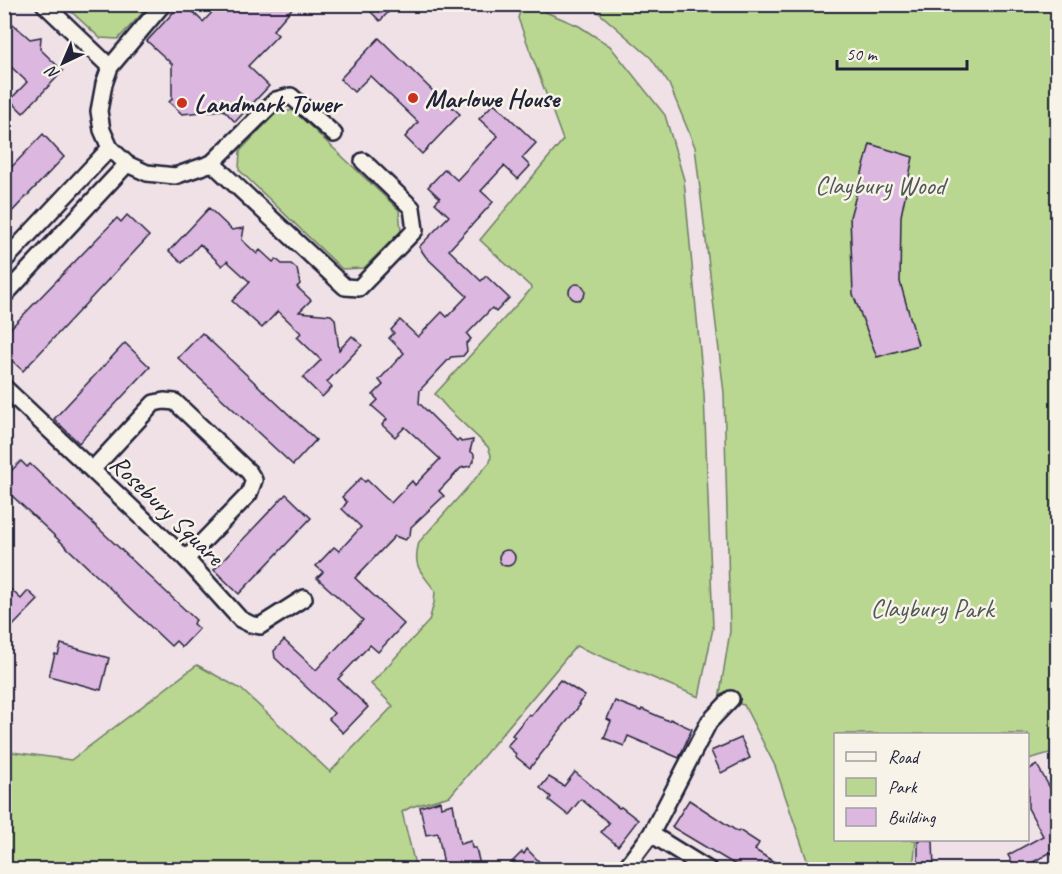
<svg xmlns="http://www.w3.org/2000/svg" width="1062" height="874" font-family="Caveat,sans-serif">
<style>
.green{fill:#b9d790;stroke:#6e7c66;stroke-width:1.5}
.building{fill:#dcb7e0;stroke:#22223b;stroke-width:1.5}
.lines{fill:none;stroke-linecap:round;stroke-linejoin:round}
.street-casing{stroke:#22223b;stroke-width:20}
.street{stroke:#f7f3e8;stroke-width:15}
.poi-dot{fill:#c8321e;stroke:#f7f3e8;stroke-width:2}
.labels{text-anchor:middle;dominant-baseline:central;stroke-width:5;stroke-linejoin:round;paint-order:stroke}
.poi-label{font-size:26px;font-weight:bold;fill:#22223b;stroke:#f7f3e8;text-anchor:start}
.park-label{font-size:26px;fill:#4f5854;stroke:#f7f3e8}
.street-label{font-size:26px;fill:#22223b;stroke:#f7f3e8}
</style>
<rect width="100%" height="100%" fill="#efe1e6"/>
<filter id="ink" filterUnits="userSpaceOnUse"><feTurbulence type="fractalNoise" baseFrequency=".0167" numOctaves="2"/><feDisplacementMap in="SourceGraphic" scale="12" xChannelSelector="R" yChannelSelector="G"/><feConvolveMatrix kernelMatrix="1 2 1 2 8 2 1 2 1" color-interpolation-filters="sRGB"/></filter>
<g filter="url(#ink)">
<g class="green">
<path d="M64,5H150L118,39L100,38Z"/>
<path d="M522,5H529L579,26L610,46L665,115L684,180L704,394L713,628L699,697L576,646L450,796L411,807L402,812L416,869H5V751L71,760L197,665L241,689L330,772L393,706L371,684L429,621L434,603L435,591C421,571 412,568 419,542L490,462L491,455L488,447L448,409L435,394L532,288L480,240L563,140L518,18Z"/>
<path d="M590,5H1057V751L1028,759V734H836V840H916L913,869H810L775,766L744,705L719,700L730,631L724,393L695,147L669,84L651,58Z"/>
<path d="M293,110L399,210L401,231L364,268L342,269L239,170L240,151L275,114Z"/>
</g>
<g class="building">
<path d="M181,4H185L203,22L220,4H296L273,30L278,35L248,66L269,86L235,122L224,110L182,114L169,102L172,99V64L147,41Z"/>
<path d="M363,4H396L380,21Z"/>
<path d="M4,16L30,39L41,37L40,49L63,71L23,113L10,100L27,82L4,60Z"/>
<path d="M379,38L444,102L445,101L460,114L422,154L405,137L418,122L370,76L354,92L340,79Z"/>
<path d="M494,103L536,143L522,158L530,166L518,179L504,166L481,191L493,202L449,250L481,281L486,276L509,298L496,312L492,308L467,334L471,339L466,344L467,351L463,356L451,357L420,390L419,403L457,441L459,439L461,442L473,440L470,451L474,454V461L470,466L461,468L439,491L444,496L411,527L410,535L405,540L395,536L355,578L404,624L378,652L370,645L338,679L368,707L343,733L329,719L334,713L275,658L274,651L284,640L316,670L363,620L317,578L323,572L316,566L334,547L339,551L361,527L342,509L347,502L342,497L361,478L365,482L367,480L391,503L412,481L415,485L440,459L405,427L395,437L382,425L387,419L372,406L378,400L373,395L383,385L379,380L404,353L389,338L394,333L391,330L400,320L418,337L442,312L447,317L467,296L426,257L419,247L449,216L435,203L440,198L428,187L445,169L457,180L498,136L479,119Z"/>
<path d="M43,134L64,157L4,220V175Z"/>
<path d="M870,144L913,157L901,216L900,282L918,345L877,357L853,294L850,217Z"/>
<path d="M209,208L232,230L244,228L242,240L257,254L260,250L273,262L276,259L282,264H291L297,269L300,284L297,287L311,300L299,312L331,315L335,319L339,350L352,336L362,345L327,382L332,387L322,397L303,378L321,360L297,337L301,333L278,311L262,328L232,301L250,282L227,261L222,266L200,244L182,263L169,251Z"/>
<path d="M127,215L149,236L23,371L4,353V335L117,218L121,222Z"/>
<circle cx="577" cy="292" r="8"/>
<path d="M202,333L316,440L293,465L178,358Z"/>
<path d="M125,343L150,367L79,443L54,419Z"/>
<path d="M21,461L27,467L30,464L196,620L193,624L199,629L182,647L176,641L171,646L6,490L11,485L4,478Z"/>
<path d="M286,494L311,518L239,594L214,570Z"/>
<circle cx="507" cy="558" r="8"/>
<path d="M4,583L21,599L28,591L38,600L4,635Z"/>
<path d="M61,644L109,658L101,690L49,676L55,654L58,655Z"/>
<path d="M560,680L585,696L578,704L580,705L530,768L515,756L516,754L507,746L515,737L512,735L529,714L531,716Z"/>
<path d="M615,701L641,711L642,709L669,721L670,719L692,729L679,758L628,736L624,746L604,738L611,721L607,719Z"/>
<path d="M741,738L750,758L721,773L711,751Z"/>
<path d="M1037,765L1058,802V863L1051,852L1019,870H1016L1008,855L1043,836L1028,808V770Z"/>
<path d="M575,772L619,808L621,807L638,820L618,846L601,832L609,823L581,799L568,815L549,800L551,797L540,788L549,777L564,786Z"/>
<path d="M689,800L738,832L739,830L759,843L755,850L787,870H744L672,827Z"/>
<path d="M440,801L441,807L453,804L460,844L471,841L472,848H476L480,865L477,866V870H445L438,833L426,835L420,807Z"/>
<path d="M918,840H933L934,870H918Z"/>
<path d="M527,849L547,870H504L522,852L524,854Z"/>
</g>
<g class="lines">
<defs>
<g id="street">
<path d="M44,4L110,67"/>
<path d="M163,4L110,67L104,84L99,111L102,130L110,148L127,164L147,173L175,176L212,163L276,100L291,96L334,134"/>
<path d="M212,163L345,287L359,288L415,230L412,208L363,161"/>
<path d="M4,261L110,148"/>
<path d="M4,296L127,164"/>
<path d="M4,387L186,559L240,619L250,624L260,626L304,598"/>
<path d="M92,470L154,403L164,401L175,402L249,472L254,480L249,494L186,559"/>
<path d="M651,834L709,870"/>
<path d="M624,870L651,834L709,722L731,699"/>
</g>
</defs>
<use href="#street" class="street-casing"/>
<use href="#street" class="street"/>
</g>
</g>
<g class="poi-dot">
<circle cx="413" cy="98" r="6"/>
<circle cx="182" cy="103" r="6"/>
</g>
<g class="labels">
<g class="poi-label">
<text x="425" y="98">Marlowe House</text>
<text x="194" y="103">Landmark Tower</text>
</g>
<g class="park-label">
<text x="880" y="185">Claybury Wood</text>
<text x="932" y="608">Claybury Park</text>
</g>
<g class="street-label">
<text transform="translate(167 510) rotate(44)">Rosebury Square</text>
</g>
</g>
<rect width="1062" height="874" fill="none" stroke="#f7f3e8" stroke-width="24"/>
<rect x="12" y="12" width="1038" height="850" fill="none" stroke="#22223b" stroke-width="2" filter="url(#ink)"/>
<rect x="834" y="733" width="195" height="108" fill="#f7f3e8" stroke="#a29fa3" stroke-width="1.5"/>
<rect x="846" y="752" width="30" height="9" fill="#f7f3e8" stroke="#a29fa3" stroke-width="1.5"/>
<text x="888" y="763" font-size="18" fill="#22223b">Road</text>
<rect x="846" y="778" width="30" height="18" fill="#b9d790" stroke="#a29fa3" stroke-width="1.5"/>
<text x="888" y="793" font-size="18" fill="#22223b">Park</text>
<rect x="846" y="808" width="30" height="18" fill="#dcb7e0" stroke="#a29fa3" stroke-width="1.5"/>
<text x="888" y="823" font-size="18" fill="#22223b">Building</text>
<g transform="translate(63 63) rotate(224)" stroke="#f7f3e8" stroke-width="4.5" paint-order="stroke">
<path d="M0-4.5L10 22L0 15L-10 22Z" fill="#22223b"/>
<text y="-9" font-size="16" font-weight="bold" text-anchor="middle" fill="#22223b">N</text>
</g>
<path d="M837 60v9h130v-9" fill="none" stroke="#22223b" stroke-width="3"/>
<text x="846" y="60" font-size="18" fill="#22223b" stroke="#f7f3e8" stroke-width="4.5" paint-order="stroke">50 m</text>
</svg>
